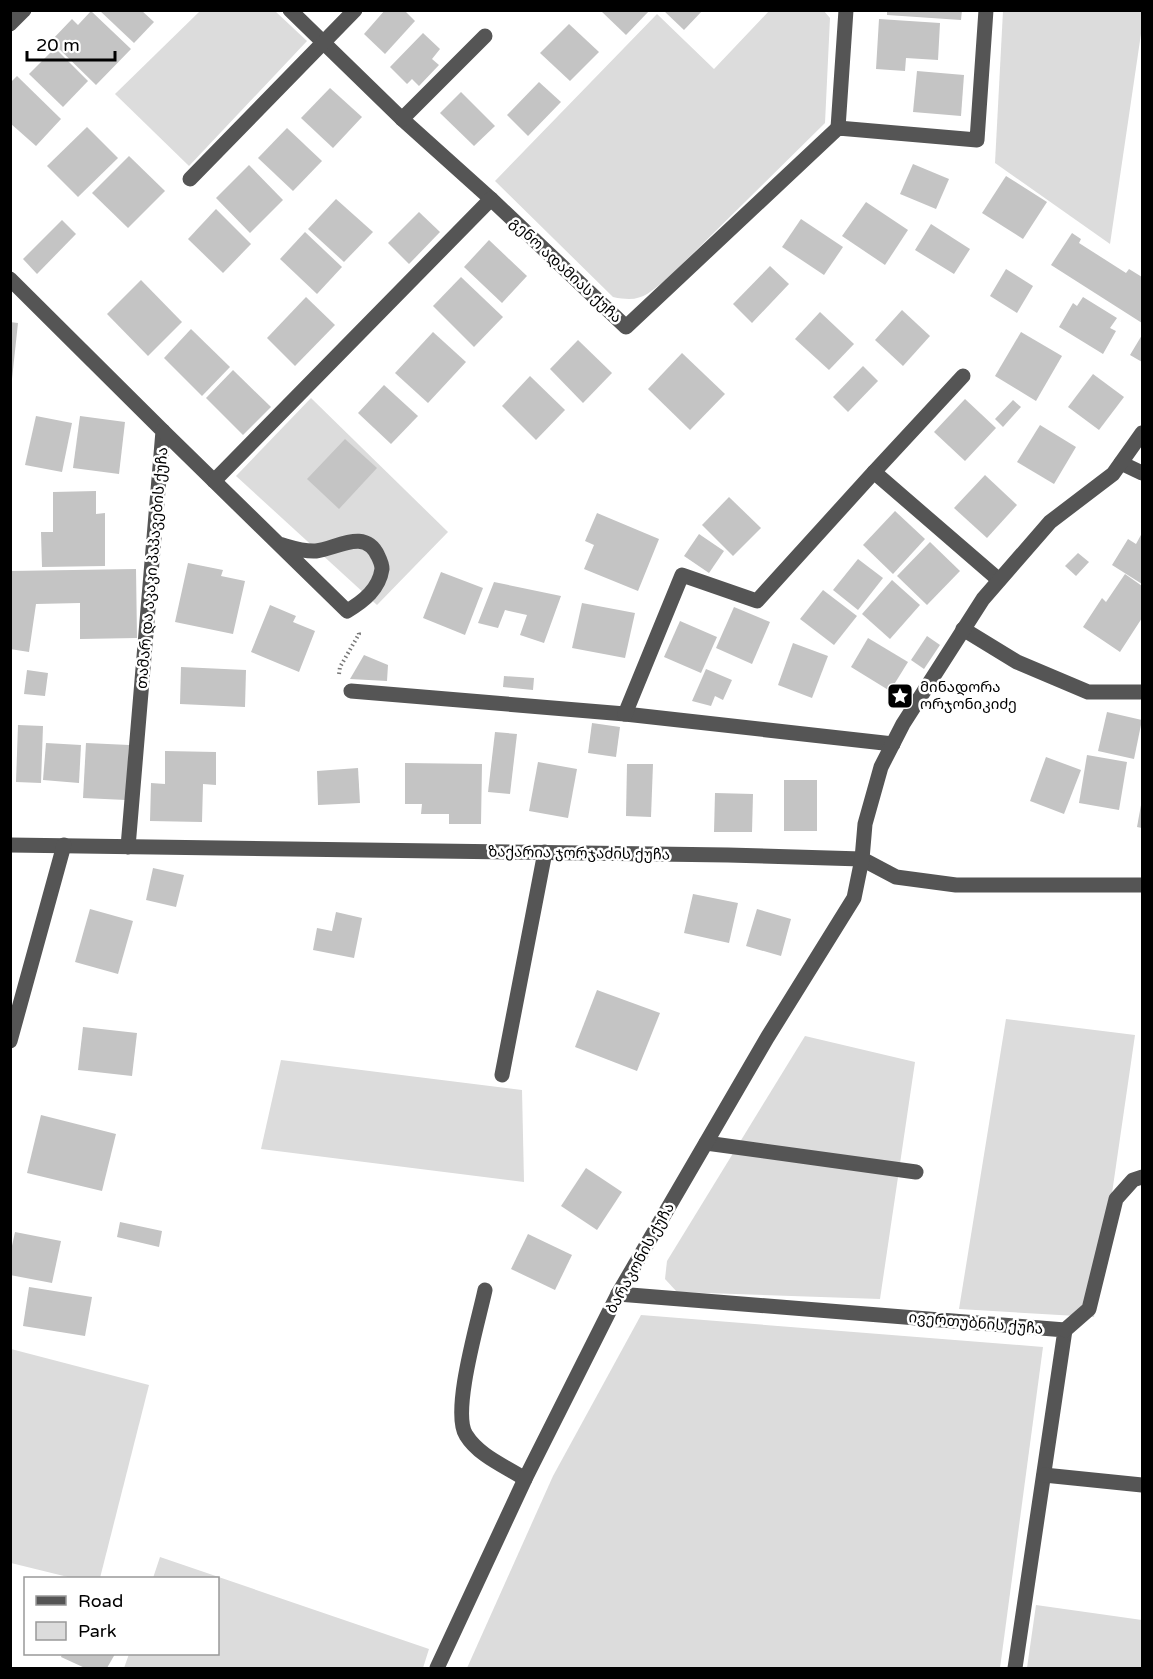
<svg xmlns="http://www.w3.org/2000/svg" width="1153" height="1679" font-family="'Varela Round','Noto Sans Georgian',sans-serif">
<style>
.green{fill:#dcdcdc}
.building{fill:#c4c4c4}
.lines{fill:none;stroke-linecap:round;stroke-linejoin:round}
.path{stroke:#777;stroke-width:4;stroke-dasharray:1.5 3;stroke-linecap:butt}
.minor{stroke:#555;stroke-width:15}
.labels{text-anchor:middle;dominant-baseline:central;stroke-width:5;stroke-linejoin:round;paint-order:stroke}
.street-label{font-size:15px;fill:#000;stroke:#fff}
.poi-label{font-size:15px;fill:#000;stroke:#fff;text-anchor:start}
</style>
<rect width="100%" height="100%" fill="#fff"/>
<g class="green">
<path d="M200,11H275L307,41L189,166L115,94Z"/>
<path d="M769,11H824L830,18L825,123L667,279C646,295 641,303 613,297L495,181L657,14L714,69Z"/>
<path d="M1003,11H1142V27L1110,244L995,163Z"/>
<path d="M311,398L448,532L377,605L236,476Z"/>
<path d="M1006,1019L1135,1035L1094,1317L959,1309Z"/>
<path d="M805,1036L915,1062L880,1299L677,1292L665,1279L667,1261Z"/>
<path d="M281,1060L522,1090L524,1182L261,1149Z"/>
<path d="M641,1315L1043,1347L1000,1668H467L553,1476Z"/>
<path d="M11,1349L149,1385L100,1578H72L11,1563Z"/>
<path d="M160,1557L429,1649L423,1668H124L129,1654H218V1578H153Z"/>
<path d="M1036,1605L1142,1620V1668H1027Z"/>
</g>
<g class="building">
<path d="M99,10H141L154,22L134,43Z"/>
<path d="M385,10H404L415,21L385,54L364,34Z"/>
<path d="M600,10H650L626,35Z"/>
<path d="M663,10H703L684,30Z"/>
<path d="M887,10H962L961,20L887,15Z"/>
<path d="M91,11L131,49L96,85L51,41L72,19L78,25Z"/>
<path d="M879,19L940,23L938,60L906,58L905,71L876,69Z"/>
<path d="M569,24L599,52L570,81L540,53Z"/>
<path d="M423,33L440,49L432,59L439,65L419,86L412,79L407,84L390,67Z"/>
<path d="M55,48L88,81L63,107L29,74Z"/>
<path d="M917,71L964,75L961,116L913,112Z"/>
<path d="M17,76L61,119L36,146L10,123V83Z"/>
<path d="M539,82L561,102L528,136L507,115Z"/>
<path d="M330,88L362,117L333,148L301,118Z"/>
<path d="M461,92L495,126L474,146L440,113Z"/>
<path d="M87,127L118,158L78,197L47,166Z"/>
<path d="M287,128L322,161L293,191L258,158Z"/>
<path d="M129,156L165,191L128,228L92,193Z"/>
<path d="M913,164L949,179L936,209L900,194Z"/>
<path d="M249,165L283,200L250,233L216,198Z"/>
<path d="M1006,176L1047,202L1023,239L982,213Z"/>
<path d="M336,199L373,232L344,262L308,229Z"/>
<path d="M866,202L908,230L885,265L842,236Z"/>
<path d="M216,209L251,244L223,273L188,239Z"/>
<path d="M419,212L440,232L409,264L388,243Z"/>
<path d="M801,219L843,247L824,275L782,247Z"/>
<path d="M62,220L76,234L37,274L23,259Z"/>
<path d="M931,224L970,249L954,274L915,250Z"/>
<path d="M305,232L342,267L317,294L280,259Z"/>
<path d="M1072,233L1081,239L1079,243L1126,273L1129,269L1142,277V323L1051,265Z"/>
<path d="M489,240L527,276L502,303L464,267Z"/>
<path d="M770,266L789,284L752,323L733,304Z"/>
<path d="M1006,269L1033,286L1017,313L990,296Z"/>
<path d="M461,277L503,317L474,347L433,306Z"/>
<path d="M141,280L182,322L148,356L107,314Z"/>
<path d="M306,297L335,325L295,366L267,338Z"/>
<path d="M1083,297L1117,318L1110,328L1116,331L1103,354L1059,327L1073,303L1077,306Z"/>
<path d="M902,310L930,336L903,366L875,340Z"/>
<path d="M820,312L854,344L829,370L795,339Z"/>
<path d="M10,322L18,323L12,379H10Z"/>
<path d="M191,329L230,367L202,396L164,358Z"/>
<path d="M433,332L466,362L428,403L395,373Z"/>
<path d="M1021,332L1062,356L1036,401L995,376Z"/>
<path d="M1142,335V362L1130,355Z"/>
<path d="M578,340L612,373L583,403L550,369Z"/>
<path d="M682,353L725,394L690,430L648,389Z"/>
<path d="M863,366L878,381L848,412L833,397Z"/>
<path d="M233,370L271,407L243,435L206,398Z"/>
<path d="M1093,374L1124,397L1099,430L1068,407Z"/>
<path d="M530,376L565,410L536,440L502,406Z"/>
<path d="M384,385L418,416L391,444L358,413Z"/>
<path d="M965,399L996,428L965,461L934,432Z"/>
<path d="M1013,400L1021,407L1003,427L995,419Z"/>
<path d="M36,416L72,423L62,472L25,465Z"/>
<path d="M80,416L125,422L119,474L73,468Z"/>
<path d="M1040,425L1076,447L1054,484L1017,462Z"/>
<path d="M345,439L377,468L339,509L307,479Z"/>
<path d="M985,475L1017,505L987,538L954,508Z"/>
<path d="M96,491V514L105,513V566L42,567L41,532H53V492Z"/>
<path d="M729,497L761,528L733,556L702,525Z"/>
<path d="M895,511L925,539L893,574L863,545Z"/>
<path d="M597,513L659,539L638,591L584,569L594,545L585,541Z"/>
<path d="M1142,533V584L1112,565L1128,539L1136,544Z"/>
<path d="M699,534L724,551L709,573L684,556Z"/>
<path d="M930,542L960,571L927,605L897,576Z"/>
<path d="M1078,553L1089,562L1076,576L1065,566Z"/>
<path d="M858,559L883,578L858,610L833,590Z"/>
<path d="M188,563L223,570L221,576L245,581L233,634L175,622Z"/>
<path d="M136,569L137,638L80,639V603L36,604L29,652L10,649V571Z"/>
<path d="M441,572L483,588L465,635L423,618Z"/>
<path d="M1125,574L1142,586V618L1120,652L1083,627L1102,598L1106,602Z"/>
<path d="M892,580L920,605L890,639L862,614Z"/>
<path d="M494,582L561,596L544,643L520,635L527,615L505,610L498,628L478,623Z"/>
<path d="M823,590L857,616L834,645L800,619Z"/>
<path d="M582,603L635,613L625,658L572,648Z"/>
<path d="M270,605L296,616L293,622L315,631L299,672L251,652Z"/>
<path d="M734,607L770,622L752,664L716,648Z"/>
<path d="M680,621L717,637L701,673L664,657Z"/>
<path d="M927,636L940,645L924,669L911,660Z"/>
<path d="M868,638L908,662L890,691L851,667Z"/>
<path d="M793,643L828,656L812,698L778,685Z"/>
<path d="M364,655L388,665L387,681L350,679Z"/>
<path d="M181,667L246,670L245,707L180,704Z"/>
<path d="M706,669L732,680L723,700L715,696L711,706L692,701Z"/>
<path d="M27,670L48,673L45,696L24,694Z"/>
<path d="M504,676L534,678L533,690L503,687Z"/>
<path d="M1107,712L1142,720L1134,759L1098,751Z"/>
<path d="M592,723L620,727L616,757L588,753Z"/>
<path d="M18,725L43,726L41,783L16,782Z"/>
<path d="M495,732L517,734L510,794L488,792Z"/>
<path d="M46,743L81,745L79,783L43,780Z"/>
<path d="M86,743L129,745L126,800L83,798Z"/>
<path d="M165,751L216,752V785L203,784L202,822L150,821L151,783L165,784Z"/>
<path d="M1087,755L1127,762L1119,810L1079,803Z"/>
<path d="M1046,757L1081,770L1064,814L1030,801Z"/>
<path d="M538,762L577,769L568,818L529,811Z"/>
<path d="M405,763L482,764L481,824H449V814H421L422,804H405Z"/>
<path d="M627,764H653L651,817L626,816Z"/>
<path d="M358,768L360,803L318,805L317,771Z"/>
<rect x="784" y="780" width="33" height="51"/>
<path d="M715,793L753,794L752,832H714Z"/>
<path d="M1141,805H1142V828L1137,827Z"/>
<path d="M153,868L184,875L176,907L146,900Z"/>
<path d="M693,894L738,903L729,943L684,933Z"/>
<path d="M90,909L133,921L118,974L75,962Z"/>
<path d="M757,909L791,919L781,956L746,946Z"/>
<path d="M336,912L362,918L354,958L313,950L317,928L332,931Z"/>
<path d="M597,990L660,1013L637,1071L575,1047Z"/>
<path d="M83,1027L137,1033L132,1076L78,1070Z"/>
<path d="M41,1115L116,1134L102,1191L27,1173Z"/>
<path d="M586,1168L622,1192L597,1230L561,1206Z"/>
<path d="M120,1222L162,1231L159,1247L117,1237Z"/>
<path d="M15,1232L61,1241L52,1283L10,1275V1255Z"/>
<path d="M528,1234L572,1255L555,1290L511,1269Z"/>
<path d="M29,1287L92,1297L85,1336L23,1326Z"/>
<path d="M62,1654H115L107,1668H85L61,1657Z"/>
</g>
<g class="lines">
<path class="path" d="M339,674L340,667L359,634L358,630"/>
<g class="minor">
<path d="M290,10L402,119L491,199"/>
<path d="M10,24L24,10"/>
<path d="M402,119L485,36"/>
<path d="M838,128L846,10"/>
<path d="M190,179L355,10"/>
<path d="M10,279L163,431L128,847"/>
<path d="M163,431L347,611C364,601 379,589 382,569C382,564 380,560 378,556C365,528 338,548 316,551C303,552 290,547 279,544"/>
<path d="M1121,463L1142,473"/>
<path d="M874,472L963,376"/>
<path d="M214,481L491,199L626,327L838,128L977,140L986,10"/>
<path d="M963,629L1017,662L1088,692H1142"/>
<path d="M351,691L625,714L893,744"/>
<path d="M625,714L682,575L757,601L874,472L999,580"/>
<path d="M10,845L728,855L862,859L896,877L956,885H1142"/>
<path d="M10,1041L64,845"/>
<path d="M502,1075L545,852"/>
<path d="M706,1143L916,1172"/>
<path d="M485,1290C479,1319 451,1412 466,1435C479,1456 505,1466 525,1479"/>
<path d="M618,1294L1065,1330L1015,1668"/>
<path d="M1065,1330L1089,1309L1116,1199L1133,1180L1142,1177"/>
<path d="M1044,1475L1142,1485"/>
<path d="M437,1668L525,1479L618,1294L767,1038L854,898L862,859L865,824L881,767L903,724L983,599L1050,522L1113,474L1142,433"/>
</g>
</g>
<defs>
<symbol id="sight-square" viewBox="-11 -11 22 22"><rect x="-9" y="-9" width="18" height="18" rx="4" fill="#000" stroke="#fff"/><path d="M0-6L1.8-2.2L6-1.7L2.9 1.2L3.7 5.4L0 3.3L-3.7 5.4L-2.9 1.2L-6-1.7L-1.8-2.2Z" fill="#fff"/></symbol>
</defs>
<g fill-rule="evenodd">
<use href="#sight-square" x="885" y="681" width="30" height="30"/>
</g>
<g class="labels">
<g class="street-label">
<text transform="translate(566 270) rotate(43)">გენო ადამიას ქუჩა</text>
<text transform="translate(152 568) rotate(-85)">თამარ და აკაკი პაპავების ქუჩა</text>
<text transform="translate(579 853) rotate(1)">ზაქარია ჯორჯაძის ქუჩა</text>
<text transform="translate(640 1258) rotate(-61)">ბარაკონის ქუჩა</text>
<text transform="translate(976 1323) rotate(5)">ივერთუბნის ქუჩა</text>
</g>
<g class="poi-label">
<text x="920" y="687">მინადორა<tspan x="920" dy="17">ორჯონიკიძე</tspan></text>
</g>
</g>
<rect width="1153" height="1679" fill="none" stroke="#000000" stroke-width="24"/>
<rect x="24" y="1577" width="195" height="78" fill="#ffffff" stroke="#999999" stroke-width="1.5"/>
<rect x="36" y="1596" width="30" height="9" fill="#555555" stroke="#999999" stroke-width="1.5"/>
<text x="78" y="1607" font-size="18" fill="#000000">Road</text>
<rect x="36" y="1622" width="30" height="18" fill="#dcdcdc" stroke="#999999" stroke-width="1.5"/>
<text x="78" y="1637" font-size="18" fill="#000000">Park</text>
<path d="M27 51v9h88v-9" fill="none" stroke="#000000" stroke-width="3"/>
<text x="36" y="51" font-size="18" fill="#000000" stroke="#ffffff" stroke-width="4.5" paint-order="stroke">20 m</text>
</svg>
